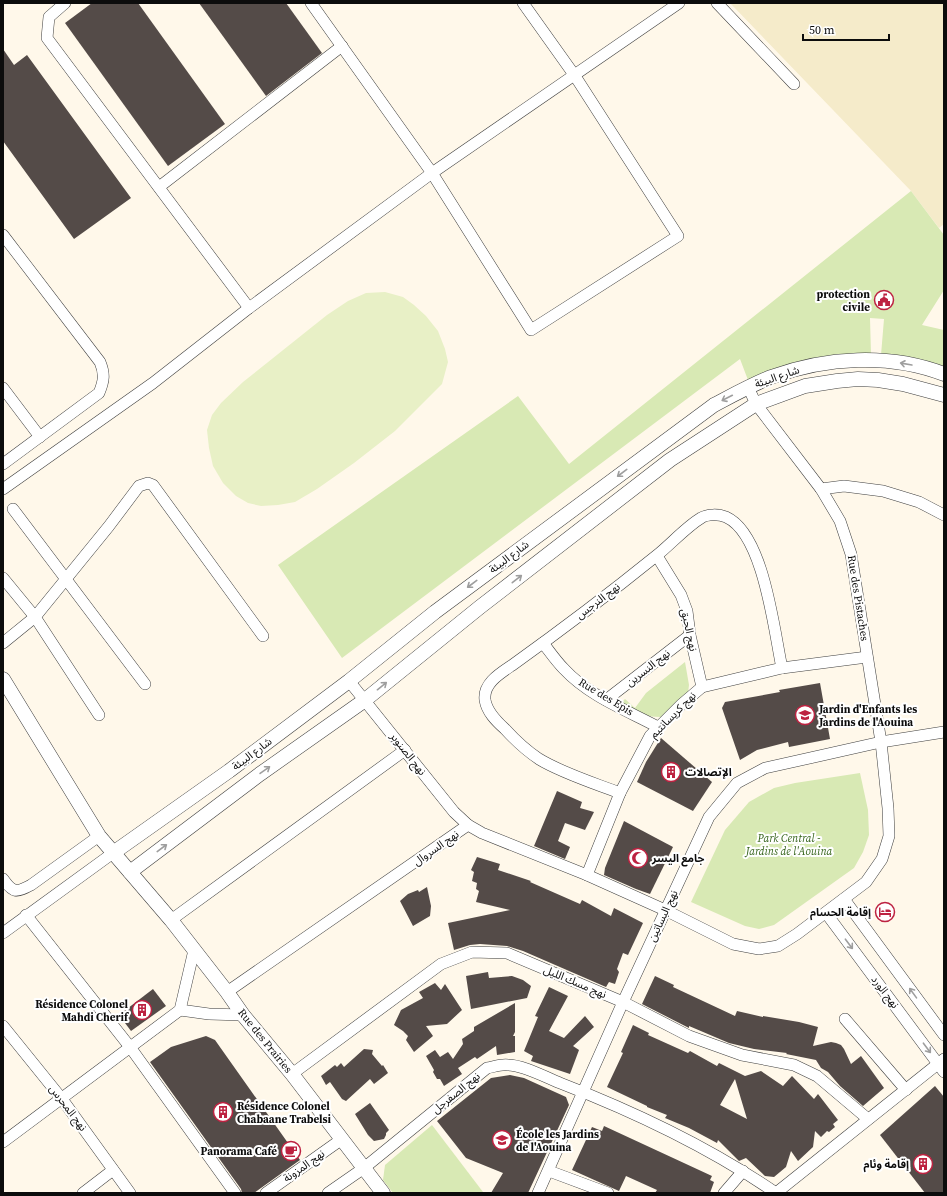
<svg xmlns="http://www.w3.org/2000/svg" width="947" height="1196" font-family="'Source Serif 4','Noto Sans Arabic',serif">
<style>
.farmland{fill:#f5ebca}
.green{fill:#d8e9b4}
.pitch{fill:#e8f0c6}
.building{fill:#544b48;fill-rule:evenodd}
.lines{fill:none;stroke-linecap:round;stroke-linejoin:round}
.minor-casing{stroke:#3f3f3f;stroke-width:12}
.tertiary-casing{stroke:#3f3f3f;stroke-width:15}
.minor{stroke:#fff;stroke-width:11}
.tertiary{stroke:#fff;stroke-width:14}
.oneway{stroke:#9e9e9e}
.labels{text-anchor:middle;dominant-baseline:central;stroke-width:4;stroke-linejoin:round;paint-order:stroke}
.poi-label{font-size:11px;font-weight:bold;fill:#0c0c0c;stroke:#fff;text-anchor:end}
.street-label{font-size:11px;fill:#0c0c0c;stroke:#fff}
.park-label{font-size:11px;font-style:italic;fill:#35641b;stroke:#fff}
</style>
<rect width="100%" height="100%" fill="#fff8ea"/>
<path class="farmland" d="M730,3H944V224L939,228L911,191Z"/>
<g class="green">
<path d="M911,191L944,235V290L922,325L944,330V369L881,355L884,319L870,318L871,355L748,380L740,359L342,658L278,565L518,396L569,464Z"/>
<path d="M685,662L689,685L688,693L661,717C645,717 634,713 622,702L625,699L635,708L646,693Z"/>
<path d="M860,773L868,810L869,835L863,852L854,868L774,925L759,929L745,926L691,902L725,830L749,802L774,788L795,783Z"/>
<path d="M432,1125L483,1192L482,1193H393L383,1180L385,1165Z"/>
</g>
<path class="pitch" d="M385,292L403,297L414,305L426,316L438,331L445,349L448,362L442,384L395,431L354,463L317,489L295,502L278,505L261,506L248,503L236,496L223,483L213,466L209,448L207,430L212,415L221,403L243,382L327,315L348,301L366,293Z"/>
<g class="building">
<path d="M92,3H138L225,124L168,166L65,23Z"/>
<path d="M199,3H286L322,53L266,96Z"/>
<path d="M3,49L14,65L27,55L131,198L74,239L3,141Z"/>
<path d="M820,683L830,739L789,747L788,742L757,750L740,760L722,708L725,702L780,692L779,690Z"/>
<path d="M661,738L712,782L693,811L637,782L646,762Z"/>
<path d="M557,791L582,802L580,808L594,812L585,830L565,823L558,841L570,847L565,859L534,846Z"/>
<path d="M624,821L673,847L650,894L636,889L604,875L605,868Z"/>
<path d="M477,857L500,864L498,870L531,881L530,882L580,904L582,900L611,916L614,908L643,923L628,955L623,953L617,969L619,972L615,984L609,982L606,987L523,951L507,946L480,944L470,945L454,950L448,923L510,910L476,902L479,891L476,889L477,883L472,881L474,872L471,870Z"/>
<path d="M427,887L431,906L430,916L413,926L400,901L408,894L418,890L419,892Z"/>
<path d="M488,972L489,978L512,976L523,980L531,986L527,998L471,1009L466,976Z"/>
<path d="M655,976L674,985L673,987L735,1016L737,1011L763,1017V1016L799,1022L818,1027L813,1046L831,1042L836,1043L841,1045L844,1049L851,1064L861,1056L884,1088L863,1106L840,1086L828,1072L821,1068L816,1060L786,1054L787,1053L754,1049L729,1043L689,1026V1028L642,1004Z"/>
<path d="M435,983L441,990L445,984L462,1010L447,1024L426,1026L433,1036L414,1052L406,1040L408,1036L403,1031L394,1025L401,1010L423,998L419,992Z"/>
<path d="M549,987L568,996L549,1031L564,1038L585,1016L594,1027L573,1046L579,1050L570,1074L531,1061L533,1056L524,1051L538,1017L535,1016Z"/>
<path d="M153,989L166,1006L131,1031L119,1015Z"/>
<path d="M515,1003V1032L513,1036H515V1052L497,1055L496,1046L477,1059L475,1057L458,1068L462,1074L444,1086L440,1079H437L433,1072L434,1070L426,1056L435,1050L440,1057L448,1052L453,1059L463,1044L462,1039L474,1031V1027Z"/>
<path d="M633,1025L649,1033L648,1035L688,1053L690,1051L717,1066L719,1063L745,1076L761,1071L783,1086L792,1076L814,1099L818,1094L838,1120L833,1124L835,1127L829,1132L827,1131L821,1137L815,1131L813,1147L798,1161L791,1151L786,1167L774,1177L765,1176L746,1158L739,1161L718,1140L717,1143L689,1128L665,1118L667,1115L647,1107V1106L607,1087L623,1053L621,1052ZM735,1079L747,1119L720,1105Z"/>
<path d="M206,1036L215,1040L300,1160L254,1193H242L241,1189L150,1062L171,1047Z"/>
<path d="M364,1049L373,1050L372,1054L382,1066L383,1065L388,1073L374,1084L370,1079L346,1101L342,1099L330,1082L326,1085L321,1076L335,1065L337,1067L341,1063L344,1067Z"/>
<path d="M510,1075L524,1078L566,1097L569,1105L528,1193H491L503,1173L466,1158L437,1121L491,1078Z"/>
<path d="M935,1086L944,1097V1193H925L880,1135Z"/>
<path d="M370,1103L389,1130L386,1133V1135L384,1139L374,1141L368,1135L355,1114Z"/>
<path d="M604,1126L712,1176L710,1180L714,1182L710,1193H655L657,1190L626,1176L619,1191L572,1170L592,1127L602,1131Z"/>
</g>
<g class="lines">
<defs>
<g id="minor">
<path d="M65,3L49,17L47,38L249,308"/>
<path d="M311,3L432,173L531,330L678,236L575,76L523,3"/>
<path d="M717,3L794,84"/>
<path d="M159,187L342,46"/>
<path d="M3,235L100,362C105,374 104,381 99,393L3,464"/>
<path d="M3,388L40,437"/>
<path d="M3,489L153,383L249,308L432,173L679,3"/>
<path d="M821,489L844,486L883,491L919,502L944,515"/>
<path d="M13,509L145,684"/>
<path d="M657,556L681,595L687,611L690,635L702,687"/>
<path d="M3,578L35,617L99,715"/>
<path d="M3,643L35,617L109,526L139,486L148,483L153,485L263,636"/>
<path d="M543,643C550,652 556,661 564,669C589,696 626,710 658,727"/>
<path d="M349,681L454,812L468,825"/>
<path d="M606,700L690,635"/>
<path d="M620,793C594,783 562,773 539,759C527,751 515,740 505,729C496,721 487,712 485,700C483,684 499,674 511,666C560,631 609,594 656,556C670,545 686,527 701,518C707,514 719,514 726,517C764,534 774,631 782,668"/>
<path d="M587,875L620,793L650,736L682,704L702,687L782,668L867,657"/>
<path d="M3,879C13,893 16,893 31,885L99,836"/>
<path d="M844,899L944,1035"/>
<path d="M826,913L944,1072"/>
<path d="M26,915L130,1047L235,1193"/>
<path d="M171,920L405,750"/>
<path d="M3,933L113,853"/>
<path d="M227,992L468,825L482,833L587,875L665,910L733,944L759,949L778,946L797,934L866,882L882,859L889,836L888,808L881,742L851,554L840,521L821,489L756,404L748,387"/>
<path d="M180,1010L209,1014L243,1015"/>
<path d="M845,1019L906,1090"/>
<path d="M3,1026L62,1099L130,1193"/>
<path d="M292,1074L441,964L472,952L507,953L623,1002L689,1036L742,1055L794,1065L817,1076L868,1119"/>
<path d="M3,1142L180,1010L194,950"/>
<path d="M549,1171L608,1193"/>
<path d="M83,1193L113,1170"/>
<path d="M266,1193L342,1139"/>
<path d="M328,1193L364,1168L487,1068C493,1067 501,1064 508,1065C523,1065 545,1077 560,1083C635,1112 709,1147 776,1193"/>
<path d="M538,1193L623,1002L709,817L737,783L765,768L881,742L944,732"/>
<path d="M724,1193L743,1171"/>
<path d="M776,1193L944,1059"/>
</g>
<g id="tertiary">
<path d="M3,679L99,836L171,920L227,992L243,1015L292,1074L383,1193"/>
<path d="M113,853L229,771L349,681L435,612L714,405C733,395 751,385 771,377C826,357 889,353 944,374"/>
<path d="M130,872L260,774L365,700L480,607L670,460L756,404L805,386L837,381L858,379L878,380L903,384L944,395"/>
</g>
</defs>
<use href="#minor" class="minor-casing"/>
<use href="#tertiary" class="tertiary-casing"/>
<use href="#minor" class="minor"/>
<use href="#tertiary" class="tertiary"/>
</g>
<defs><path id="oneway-shaft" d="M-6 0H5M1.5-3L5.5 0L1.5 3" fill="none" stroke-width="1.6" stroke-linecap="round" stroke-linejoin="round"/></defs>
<g class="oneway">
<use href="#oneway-shaft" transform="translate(906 364) rotate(-170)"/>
<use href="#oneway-shaft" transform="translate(727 398) rotate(153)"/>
<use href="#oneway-shaft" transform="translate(622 473) rotate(143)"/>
<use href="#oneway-shaft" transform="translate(517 579) rotate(-38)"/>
<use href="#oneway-shaft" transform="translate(472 584) rotate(143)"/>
<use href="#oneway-shaft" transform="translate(382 686) rotate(-39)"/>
<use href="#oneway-shaft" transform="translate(265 770) rotate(-35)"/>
<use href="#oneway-shaft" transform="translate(162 848) rotate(-37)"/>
<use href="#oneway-shaft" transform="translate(849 944) rotate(53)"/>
<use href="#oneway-shaft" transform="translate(913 993) rotate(-126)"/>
<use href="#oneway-shaft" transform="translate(927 1048) rotate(53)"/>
</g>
<defs>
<symbol id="civic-ring" viewBox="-11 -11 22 22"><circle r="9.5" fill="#fff" stroke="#bd2241" stroke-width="1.5"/><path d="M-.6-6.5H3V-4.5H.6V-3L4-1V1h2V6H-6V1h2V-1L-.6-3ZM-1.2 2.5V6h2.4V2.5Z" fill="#bd2241"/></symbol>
<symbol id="school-ring" viewBox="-11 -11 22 22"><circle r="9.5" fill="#fff" stroke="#bd2241" stroke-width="1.5"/><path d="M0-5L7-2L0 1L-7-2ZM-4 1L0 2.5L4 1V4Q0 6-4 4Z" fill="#bd2241"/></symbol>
<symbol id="building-ring" viewBox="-11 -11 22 22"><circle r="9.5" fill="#fff" stroke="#bd2241" stroke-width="1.5"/><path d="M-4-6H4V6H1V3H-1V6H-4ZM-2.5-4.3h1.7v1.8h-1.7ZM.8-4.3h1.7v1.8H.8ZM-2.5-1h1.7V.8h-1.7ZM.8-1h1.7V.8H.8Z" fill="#bd2241"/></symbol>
<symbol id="mosque-ring" viewBox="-11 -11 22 22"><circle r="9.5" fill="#fff" stroke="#bd2241" stroke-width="1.5"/><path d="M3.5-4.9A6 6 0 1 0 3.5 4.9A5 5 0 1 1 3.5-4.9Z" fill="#bd2241"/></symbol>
<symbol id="hotel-ring" viewBox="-11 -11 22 22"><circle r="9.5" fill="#fff" stroke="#bd2241" stroke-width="1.5"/><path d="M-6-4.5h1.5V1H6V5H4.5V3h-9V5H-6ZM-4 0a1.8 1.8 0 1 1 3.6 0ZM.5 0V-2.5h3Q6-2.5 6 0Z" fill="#bd2241"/></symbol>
<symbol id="cafe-ring" viewBox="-11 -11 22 22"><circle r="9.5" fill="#fff" stroke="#bd2241" stroke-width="1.5"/><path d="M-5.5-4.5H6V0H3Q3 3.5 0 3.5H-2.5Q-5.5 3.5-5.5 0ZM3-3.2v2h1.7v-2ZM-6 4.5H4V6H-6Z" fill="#bd2241"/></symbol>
</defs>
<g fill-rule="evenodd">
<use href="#civic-ring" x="873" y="289" width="22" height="22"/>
<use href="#school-ring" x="794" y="704" width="22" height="22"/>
<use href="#building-ring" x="660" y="761" width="22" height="22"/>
<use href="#mosque-ring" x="627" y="847" width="22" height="22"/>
<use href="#hotel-ring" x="874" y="901" width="22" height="22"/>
<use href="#building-ring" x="131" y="999" width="22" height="22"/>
<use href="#building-ring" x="212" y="1101" width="22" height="22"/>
<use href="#school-ring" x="491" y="1129" width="22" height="22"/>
<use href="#cafe-ring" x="280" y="1140" width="22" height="22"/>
<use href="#building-ring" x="912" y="1153" width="22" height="22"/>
</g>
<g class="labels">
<g class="poi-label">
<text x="870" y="294">protection<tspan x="870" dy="13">civile</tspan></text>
<text x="819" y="709" text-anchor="start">Jardin d'Enfants les<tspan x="819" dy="13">Jardins de l'Aouina</tspan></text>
<text x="685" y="772" text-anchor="start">الإتصالات</text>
<text x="652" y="858" text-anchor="start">جامع اليسر</text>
<text x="871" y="912">إقامة الحسام</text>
<text x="128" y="1004">Résidence Colonel<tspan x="128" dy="13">Mahdi Cherif</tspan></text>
<text x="237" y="1106" text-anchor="start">Résidence Colonel<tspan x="237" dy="13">Chabaane Trabelsi</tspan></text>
<text x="516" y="1134" text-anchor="start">École les Jardins<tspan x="516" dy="13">de l'Aouina</tspan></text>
<text x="277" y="1151">Panorama Café</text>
<text x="909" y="1164">إقامة وئام</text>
</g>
<g class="street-label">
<text transform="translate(777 377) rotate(-19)">شارع البيئة</text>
<text transform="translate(509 557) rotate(-37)">شارع البيئة</text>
<text transform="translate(858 598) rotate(81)">Rue des Pistaches</text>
<text transform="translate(598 601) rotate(-37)">نهج النرجس</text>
<text transform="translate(689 630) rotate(78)">نهج الحبق</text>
<text transform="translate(648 668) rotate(-38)">نهج النسرين</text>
<text transform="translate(606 697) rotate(31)">Rue des Epis</text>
<text transform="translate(673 715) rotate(-45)">نهج كريسانتيم</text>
<text transform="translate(252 754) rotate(-37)">شارع البيئة</text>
<text transform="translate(408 754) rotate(52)">نهج الصنوبر</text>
<text transform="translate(436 848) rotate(-35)">نهج السروال</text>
<text transform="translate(663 916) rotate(-65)">نهج البساتين</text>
<text transform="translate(575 982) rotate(23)">نهج مسك الليل</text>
<text transform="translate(885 992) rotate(53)">نهج الورد</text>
<text transform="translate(265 1041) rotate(51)">Rue des Prairies</text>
<text transform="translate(456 1093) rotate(-39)">نهج الصفرجل</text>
<text transform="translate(68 1108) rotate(53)">نهج المحرس</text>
<text transform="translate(304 1166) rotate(-35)">نهج المزونة</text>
</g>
<g class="park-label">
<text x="789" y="838">Park Central -<tspan x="789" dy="13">Jardins de l'Aouina</tspan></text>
</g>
</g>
<rect width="947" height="1196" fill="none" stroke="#0c0c0c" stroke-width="8"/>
<path d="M803 34v6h86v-6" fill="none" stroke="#0c0c0c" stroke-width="2"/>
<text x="809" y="34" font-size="12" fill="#0c0c0c" stroke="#ffffff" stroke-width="3" paint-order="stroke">50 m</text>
</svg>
